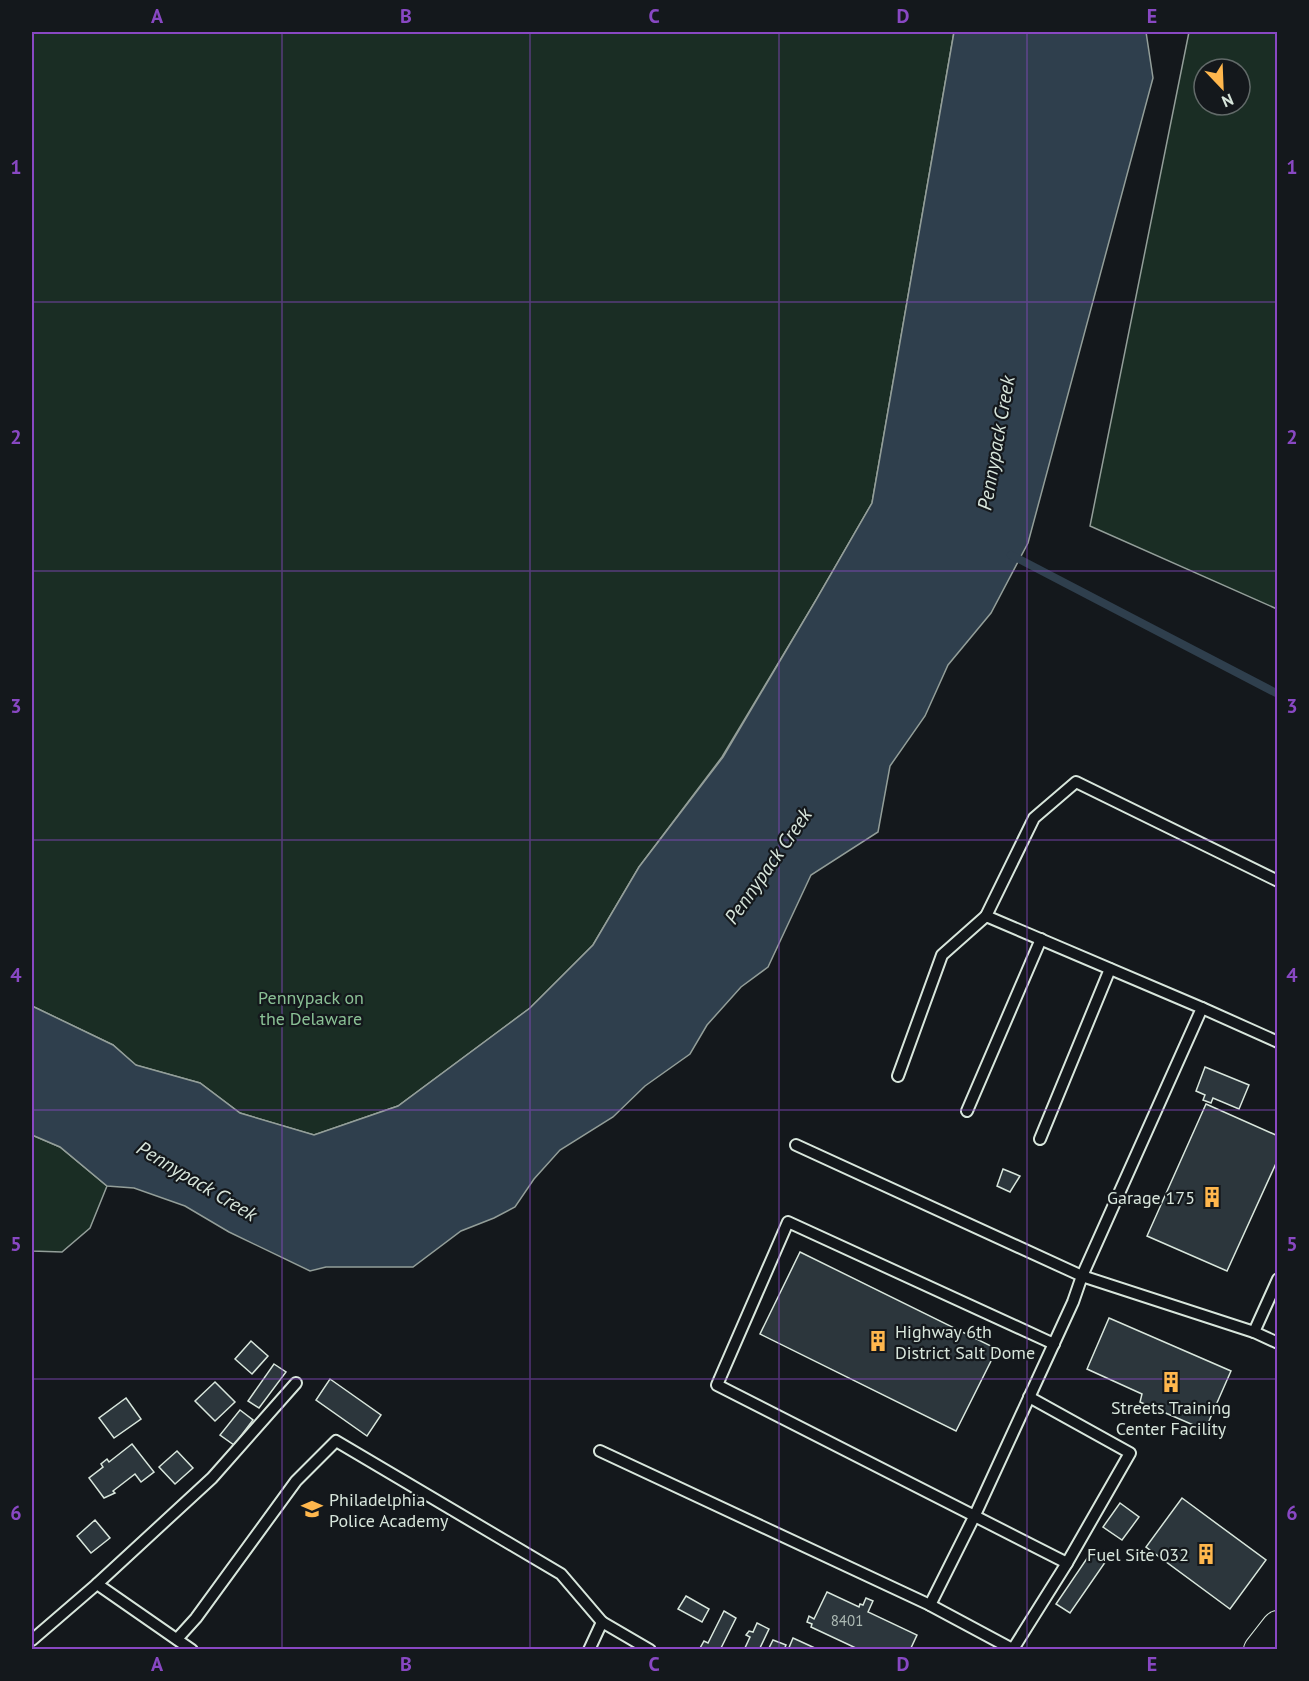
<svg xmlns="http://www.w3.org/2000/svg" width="1309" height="1681" font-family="'PT Sans',sans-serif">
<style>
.green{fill:#1a2d24;stroke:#939e99;stroke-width:1.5;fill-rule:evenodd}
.water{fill:#2f3f4d;stroke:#939e99;stroke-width:1.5}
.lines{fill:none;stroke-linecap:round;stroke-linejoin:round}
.stream{stroke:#2f3f4d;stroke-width:8}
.building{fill:#2c363c;stroke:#d8e6dc;stroke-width:1.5}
.service-casing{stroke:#d8e6dc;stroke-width:14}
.secondary-casing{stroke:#d8e6dc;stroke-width:34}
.service{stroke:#14181c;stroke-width:10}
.secondary{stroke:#14181c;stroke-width:32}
.grid{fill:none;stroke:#8948c3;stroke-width:1.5;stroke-opacity:0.55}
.labels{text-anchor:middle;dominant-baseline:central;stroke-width:4.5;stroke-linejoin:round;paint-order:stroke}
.number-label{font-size:15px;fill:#adbab4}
.park-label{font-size:18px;fill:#8ac095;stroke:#14181c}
.poi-label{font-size:18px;fill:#d8e6dc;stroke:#14181c;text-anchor:end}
.water-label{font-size:20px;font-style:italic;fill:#d8e6dc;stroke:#14181c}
.neatline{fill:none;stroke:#8948c3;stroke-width:2}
.grid-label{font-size:20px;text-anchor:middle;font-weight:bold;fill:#8948c3}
</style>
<rect width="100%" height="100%" fill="#14181c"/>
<g class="green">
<path d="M32,32H954L872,503L816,600L722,757L639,867L593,945L530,1008L398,1106L314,1135L240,1113L200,1083L135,1065L113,1045L32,1006Z"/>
<path d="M1189,32H1277V609L1090,526ZM1204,69H1240V105H1204Z"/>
<path d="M32,1135L60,1147L107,1186L90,1228L62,1252L32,1251Z"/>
</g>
<path class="water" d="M954,32H1146L1153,78L1028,543L991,613L948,665L925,716L890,766L878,832L811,875L768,967L741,987L707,1025L690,1054L645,1086L613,1117L560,1150L534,1179L515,1207L494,1218L461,1231L413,1267H326L310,1271L229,1232L185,1206L134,1188L107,1186L60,1147L32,1135V1006L113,1045L136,1065L200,1083L240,1113L314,1135L398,1106L530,1008L593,945L639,867L723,757L816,600L872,503Z"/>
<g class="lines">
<path class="stream" d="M1011,555L1278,694"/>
</g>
<g class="building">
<path d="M1205,1067L1249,1085L1239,1109L1213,1098L1211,1103L1203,1100L1205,1095L1196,1091Z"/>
<path d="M1206,1104L1278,1136V1159L1227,1271L1147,1236Z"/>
<path d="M1003,1169L1020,1176L1010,1192L997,1186Z"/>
<path d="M800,1252L997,1349L956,1431L760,1334Z"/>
<path d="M1109,1318L1231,1371L1205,1430L1140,1402L1142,1394L1087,1369Z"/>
<path d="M251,1341L268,1356L252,1374L235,1359Z"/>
<path d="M274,1364L286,1372L259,1408L248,1401Z"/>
<path d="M330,1379L381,1415L367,1436L316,1400Z"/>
<path d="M215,1382L235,1402L215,1421L195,1401Z"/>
<path d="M126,1398L141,1419L114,1438L99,1418Z"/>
<path d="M240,1410L253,1420L234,1445L220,1435Z"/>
<path d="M132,1444L154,1472L141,1482L135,1474L113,1491L115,1493L104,1498L89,1478L103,1467L101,1464L107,1459L109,1462Z"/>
<path d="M177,1451L193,1468L175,1484L159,1467Z"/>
<path d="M1182,1498L1266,1560L1230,1609L1146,1547Z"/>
<path d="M1120,1503L1139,1517L1122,1540L1103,1527Z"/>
<path d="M95,1520L110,1538L91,1553L77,1536Z"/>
<path d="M1092,1551L1106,1561L1070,1613L1056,1604Z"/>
<path d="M827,1592L859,1607L860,1604L863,1605L866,1598L873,1601L868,1612L917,1635L910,1650H860L811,1627L812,1624L807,1622L809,1616L814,1619Z"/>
<path d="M686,1596L709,1609L702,1622L678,1609Z"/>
<path d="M724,1611L736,1618L720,1650H699L704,1641L708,1643Z"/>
<path d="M757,1623L769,1629L759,1650H744L750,1637L746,1635L749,1631L753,1632Z"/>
<path d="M793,1638L817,1649L788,1650Z"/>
<path d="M773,1640L786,1645L784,1650H768Z"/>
</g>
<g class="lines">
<defs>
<g id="service">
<path d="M986,916L1034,818L1076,782L1278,881"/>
<path d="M1202,1008L1278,1042"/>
<path d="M898,1076L942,955L986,916L1202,1008L1082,1276L1254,1332L1278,1343"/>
<path d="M967,1111L1041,939"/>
<path d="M1040,1139L1110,969"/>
<path d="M796,1145L1082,1276L1073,1302L975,1515L930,1605"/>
<path d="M1254,1332L1278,1279"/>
<path d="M1054,1344L788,1222L717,1385L1067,1563"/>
<path d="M600,1451L930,1605L1014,1650"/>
<path d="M97,1584L192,1650"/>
<path d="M177,1639L196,1618L296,1481L336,1441L561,1574L602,1622"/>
<path d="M32,1640L97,1584L212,1478L296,1383"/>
<path d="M1013,1649L1067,1563L1130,1453L1029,1397"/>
<path d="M589,1650L602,1622L650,1650"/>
</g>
<path id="secondary" d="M1260,1650L1278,1627"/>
</defs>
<use href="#service" class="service-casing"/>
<use href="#secondary" class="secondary-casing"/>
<use href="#service" class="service"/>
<use href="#secondary" class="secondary"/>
</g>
<path class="grid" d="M282,32V1650M530,32V1650M779,32V1650M1027,32V1650M32,302H1278M32,571H1278M32,840H1278M32,1110H1278M32,1379H1278"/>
<defs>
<symbol id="building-bare" viewBox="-9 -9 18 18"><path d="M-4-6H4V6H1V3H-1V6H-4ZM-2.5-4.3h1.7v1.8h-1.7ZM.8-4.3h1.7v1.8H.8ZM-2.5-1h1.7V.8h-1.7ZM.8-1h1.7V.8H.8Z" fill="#ffb74d" stroke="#14181c" stroke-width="2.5" paint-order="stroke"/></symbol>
<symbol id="university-bare" viewBox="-9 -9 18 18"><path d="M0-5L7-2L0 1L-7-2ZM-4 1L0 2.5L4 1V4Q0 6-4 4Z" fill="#ffb74d" stroke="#14181c" stroke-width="2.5" paint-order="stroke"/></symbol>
</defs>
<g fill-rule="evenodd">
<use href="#building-bare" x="1197" y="1182" width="30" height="30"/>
<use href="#building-bare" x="863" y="1326" width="30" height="30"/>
<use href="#building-bare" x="1156" y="1367" width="30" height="30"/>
<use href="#university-bare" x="297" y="1494" width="30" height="30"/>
<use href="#building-bare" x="1191" y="1539" width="30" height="30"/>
</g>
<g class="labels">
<g class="number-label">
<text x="847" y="1620">8401</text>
</g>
<g class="park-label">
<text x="311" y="997">Pennypack on<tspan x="311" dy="21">the Delaware</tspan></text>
</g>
<g class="poi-label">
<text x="1195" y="1197">Garage 175</text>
<text x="895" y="1331" text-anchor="start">Highway 6th<tspan x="895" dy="21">District Salt Dome</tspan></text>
<text x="1171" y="1407" text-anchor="middle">Streets Training<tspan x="1171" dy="21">Center Facility</tspan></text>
<text x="329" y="1499" text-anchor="start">Philadelphia<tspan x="329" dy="21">Police Academy</tspan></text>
<text x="1189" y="1554">Fuel Site 032</text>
</g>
<g class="water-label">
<text transform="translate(996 443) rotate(-80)">Pennypack Creek</text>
<text transform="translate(768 866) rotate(-55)">Pennypack Creek</text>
<text transform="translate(197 1181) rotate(31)">Pennypack Creek</text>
</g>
</g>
<rect width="1309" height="1681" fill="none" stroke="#14181c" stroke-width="66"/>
<g transform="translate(1222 87) rotate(157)"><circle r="28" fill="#14181c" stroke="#626a69" stroke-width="1.5"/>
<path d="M0-4.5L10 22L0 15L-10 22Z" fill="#ffb74d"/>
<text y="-9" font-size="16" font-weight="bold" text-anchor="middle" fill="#d8e6dc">N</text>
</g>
<rect x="33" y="33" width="1243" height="1615" class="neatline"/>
<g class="grid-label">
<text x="157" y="23">A</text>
<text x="406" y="23">B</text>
<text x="654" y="23">C</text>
<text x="903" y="23">D</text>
<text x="1152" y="23">E</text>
<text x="16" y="174">1</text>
<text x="1292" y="174">1</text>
<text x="16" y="444">2</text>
<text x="1292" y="444">2</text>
<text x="16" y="713">3</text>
<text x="1292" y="713">3</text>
<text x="16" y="982">4</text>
<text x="1292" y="982">4</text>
<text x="16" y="1251">5</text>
<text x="1292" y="1251">5</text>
<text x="16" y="1520">6</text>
<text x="1292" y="1520">6</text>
<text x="157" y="1671">A</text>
<text x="406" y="1671">B</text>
<text x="654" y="1671">C</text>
<text x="903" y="1671">D</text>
<text x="1152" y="1671">E</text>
</g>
</svg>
